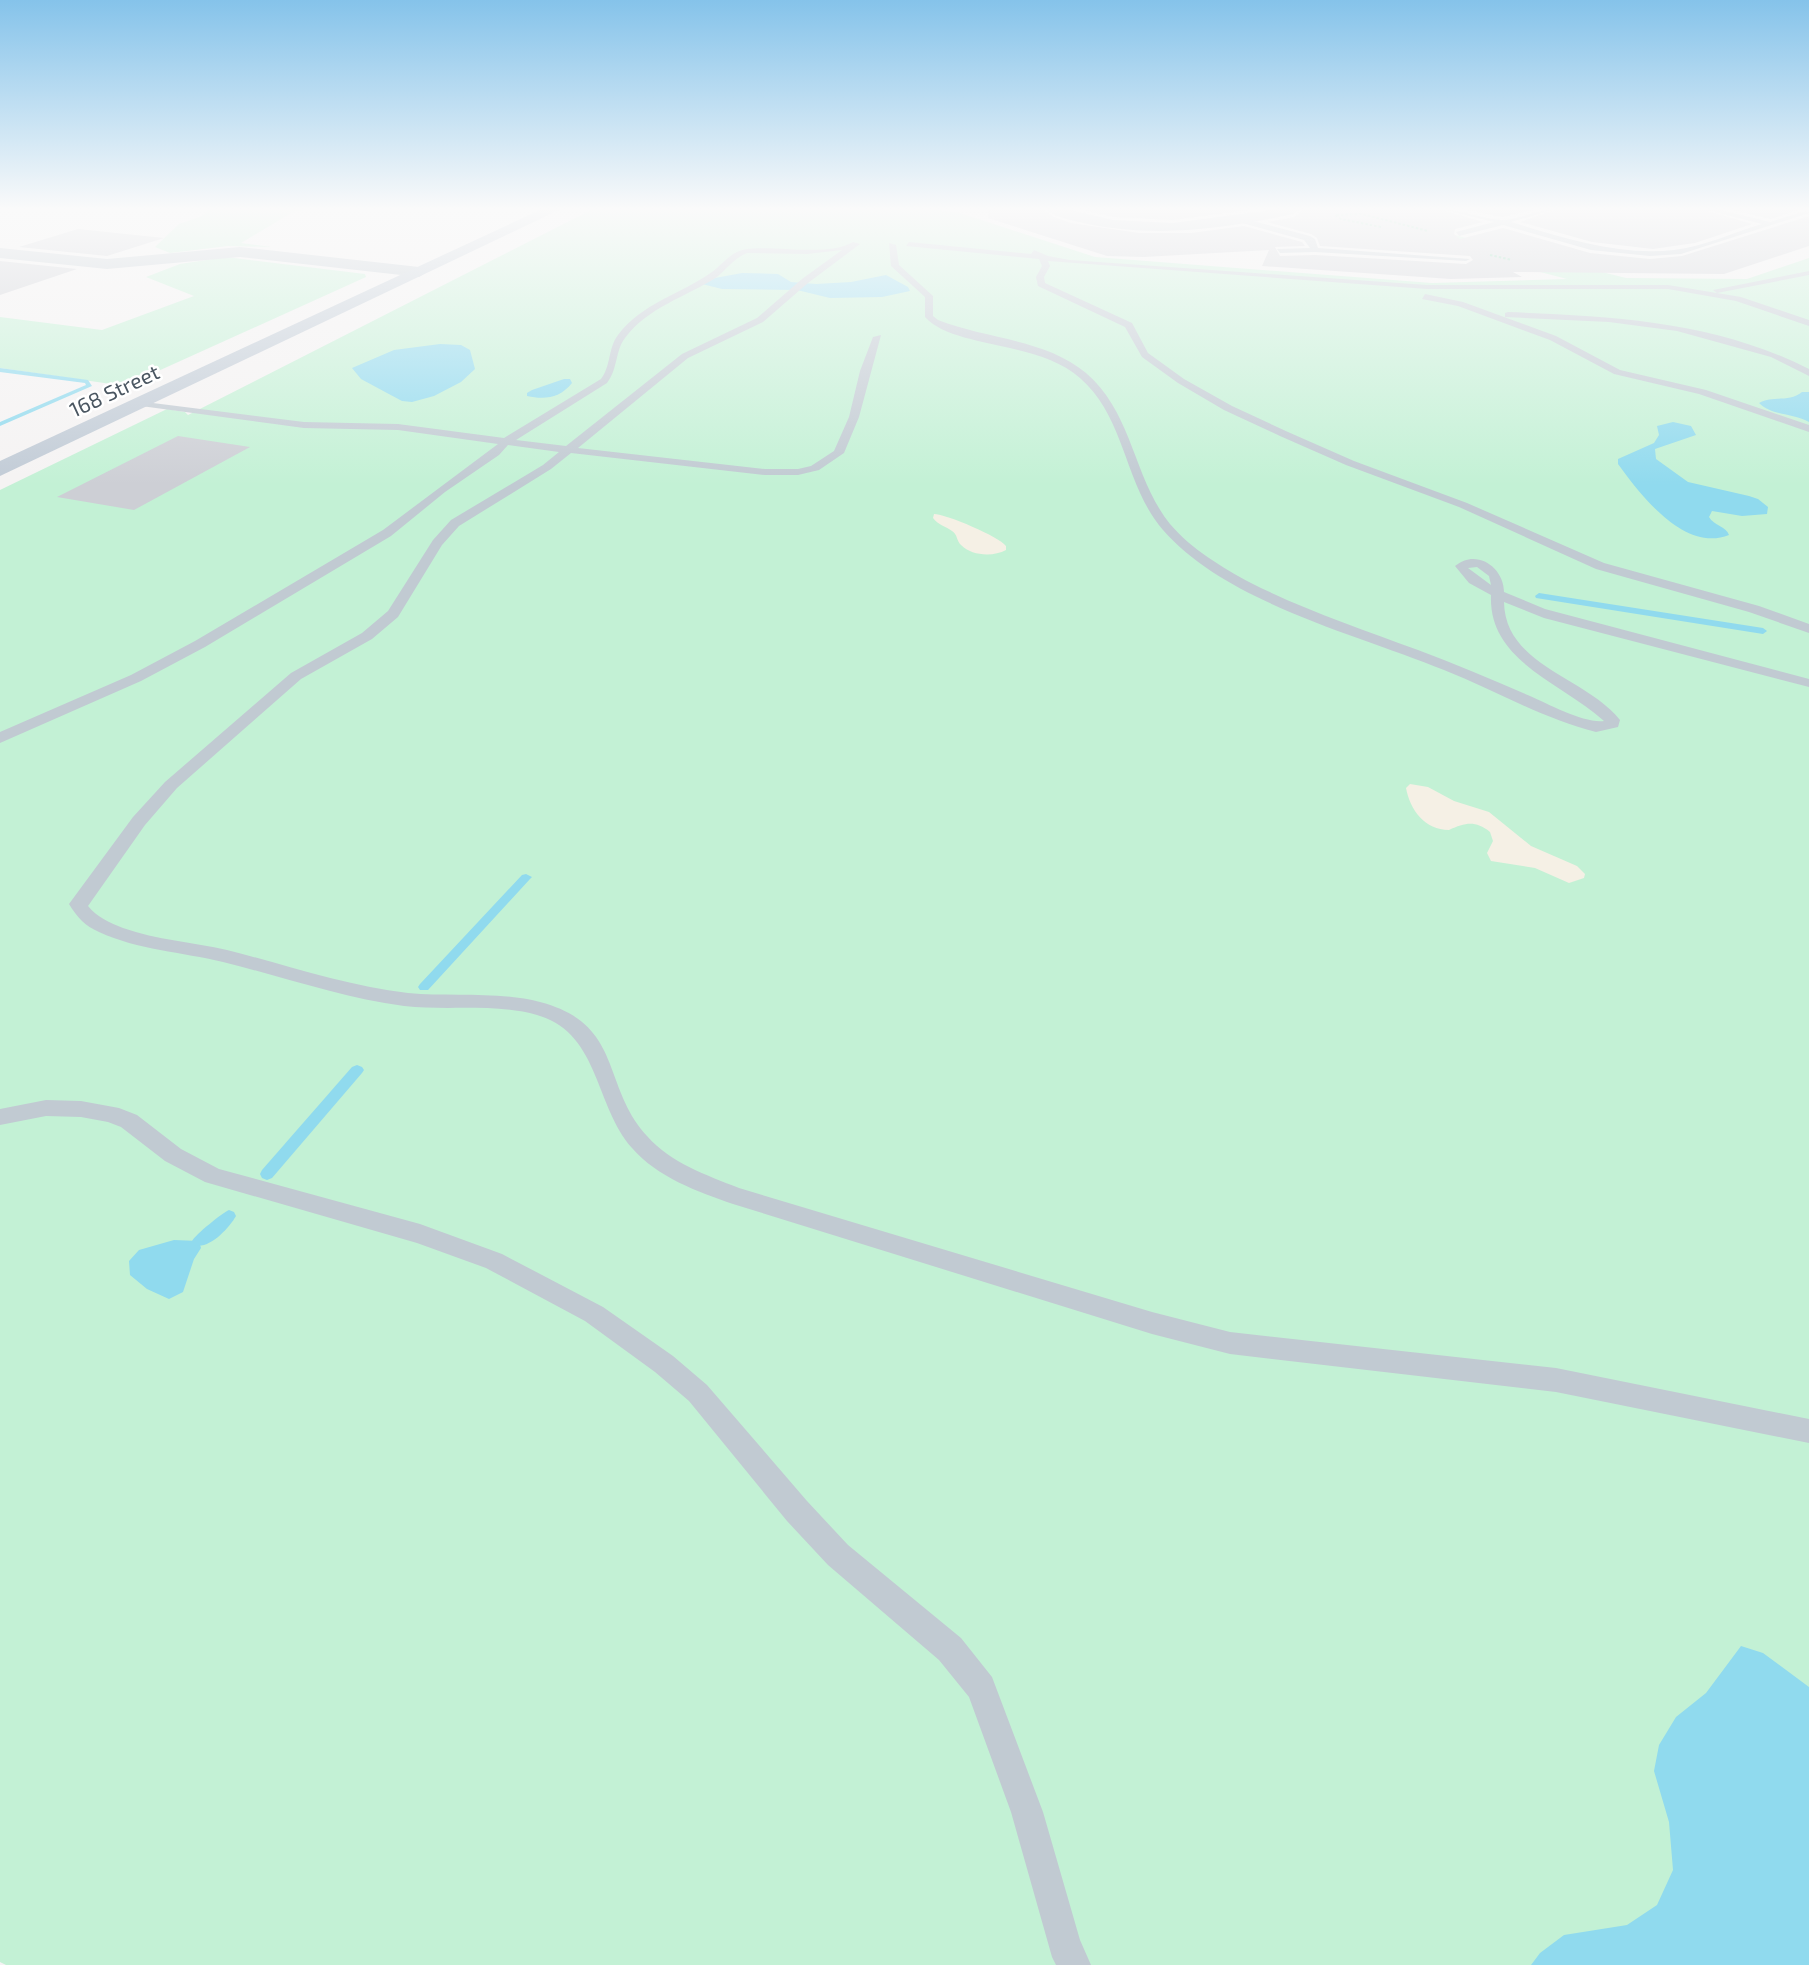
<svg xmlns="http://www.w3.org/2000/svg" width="1809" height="1965" font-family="'Exo 2',sans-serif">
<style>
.green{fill:#c3f1d5}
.sand{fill:#f5f0e5}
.water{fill:#90daee}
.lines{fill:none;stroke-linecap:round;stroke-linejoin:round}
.stream{fill:#90daee;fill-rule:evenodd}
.building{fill:#cdcfd5}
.path{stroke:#7ad0a6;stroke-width:2;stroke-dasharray:2.5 2;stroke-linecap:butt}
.lane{fill:#c1cad2;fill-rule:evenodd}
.street{fill:#c1cad2;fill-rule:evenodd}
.secondary{fill:#c1cbd6;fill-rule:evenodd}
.labels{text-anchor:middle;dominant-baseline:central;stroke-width:5;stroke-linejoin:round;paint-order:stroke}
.far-street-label{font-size:21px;fill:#4a5661;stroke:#fff}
</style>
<rect width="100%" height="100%" fill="#f5f3f3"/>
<g class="green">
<path d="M209,210H304L293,212L241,243L272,247L228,246L170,253L155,247L179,224L202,216Z"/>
<path d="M591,210H932L957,212L1095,257L1432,283L1567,279L1413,239L1355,210L1626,278L1747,279L1809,258V1965H6L0,1962V490L167,409L185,412L188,415Z"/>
<path d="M226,257L365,274L366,277L125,386L0,368V317L102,330L194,296L146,277L180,264Z"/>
</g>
<g class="sand">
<path d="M934,514C946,514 1000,537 1006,546V550C993,557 972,556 961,545C956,540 958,535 952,531C945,526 938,525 933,518Z"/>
<path d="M1410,784L1428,787L1454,801L1489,812L1531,846L1577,866L1585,874L1584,878L1569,883L1535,868L1491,861L1487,853L1493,841L1490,832C1475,820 1465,823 1449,830C1425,830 1410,810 1406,788Z"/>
</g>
<g class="water">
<path d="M742,273L778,274L791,282L816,284L851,282L886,275L908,287L910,291L882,297L830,298L797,290L722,289L702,284L715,278Z"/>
<path d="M440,344L461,345L470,350L475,369L461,382L434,396L412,402L402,401L387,393L361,379L352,368L394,350Z"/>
<path d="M564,379H570L572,383C560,398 545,400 527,396V393L532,390Z"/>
<path d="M1802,392H1809V422C1794,413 1772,416 1759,403C1773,395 1789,403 1802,392Z"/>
<path d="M1673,422L1691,426L1696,435L1655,449L1656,459L1688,482L1749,496L1758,499L1768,507L1767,514L1742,516L1712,511L1709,517C1714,526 1726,526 1729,535C1684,553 1640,494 1618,464V459L1654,443L1659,435L1657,426Z"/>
<path d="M174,1240L199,1241L201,1248L194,1259L183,1292L169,1299L147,1289L130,1275L129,1261L139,1250Z"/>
<path d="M1741,1646L1763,1653L1809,1687V1965H1531L1540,1953L1564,1935L1627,1925L1657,1905L1673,1870L1669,1822L1654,1771L1659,1745L1676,1717L1706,1693Z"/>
</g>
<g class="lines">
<g class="stream">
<path d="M0,368L88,380L92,386L0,426V422L86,385L85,383L0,372Z"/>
<path d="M1539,593L1763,628L1767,631L1763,634L1536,598L1535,596Z"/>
<path d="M526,874L532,877L530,879L428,990H420L418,987L420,984L522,875Z"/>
<path d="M357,1065L362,1067L364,1070L362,1073L272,1178L267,1180L262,1178L260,1174L262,1170L352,1067Z"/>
<path d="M229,1210L234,1212L236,1216C229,1228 209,1250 194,1245L192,1241C195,1235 222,1213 229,1210Z"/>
</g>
</g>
<g class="building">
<path d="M989,210H1044L1054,217L1071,223L1139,233H1191L1244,226L1302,242L1305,246L1275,247L1280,256L1315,255L1466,264L1473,260L1470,256L1320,246L1317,238L1311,234L1267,222L1294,217L1303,210H1443L1483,222L1455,229L1454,234L1460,239L1503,228L1590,253L1650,259L1682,256L1809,216V246L1724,274L1513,272L1522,277L1451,279L1262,266L1269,250L1144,257L1107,256L988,218Z"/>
<path d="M1083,210H1249L1173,220L1113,217Z"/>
<path d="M1466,210H1534L1502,217Z"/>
<path d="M1554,210H1705L1752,224L1695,243L1653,249L1592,242L1520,222Z"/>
<path d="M1733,210H1799L1770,219Z"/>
<path d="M78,229L164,238L107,256L19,247Z"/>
<path d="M0,261L77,269L0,295Z"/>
<path d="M178,436L250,447L134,510L57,497Z"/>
</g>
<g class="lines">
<g class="path">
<path d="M1381,227L1341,219L1335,215L1362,214L1428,231"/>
<path d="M1490,255L1512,260"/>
</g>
<g class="lane">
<path d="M1445,210C1464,210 1482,219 1502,220C1518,220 1535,210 1552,210L1511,222C1564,238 1618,256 1674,250C1703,247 1734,232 1762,224L1707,210H1721L1770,222L1805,211L1809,213L1681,254L1650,256L1591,250L1503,225L1459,236L1456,232L1494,222Z"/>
<path d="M1245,219L1310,236L1315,239L1318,248L1470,259L1466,261L1315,252L1280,253L1277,249L1310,248L1304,240L1242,223Z"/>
<path d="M853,242L860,244L808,283L763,322L688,358L578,448L765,469H798L811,466L834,451L849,417L860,371L873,337L881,335L859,417L844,453L819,470L798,475H765L571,453L551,469L459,526L442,545L398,617L372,639L301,679L177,788L145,825L88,906C97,917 110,923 123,928C157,940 193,942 227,950C287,965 346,986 408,993C451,997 497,991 540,1002C624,1024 601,1086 647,1136C671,1163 706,1175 739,1188L1152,1312L1230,1332L1556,1368L1809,1419V1443L1556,1392L1230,1354L1152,1334L733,1204C698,1192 657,1177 632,1148C594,1105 600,1033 537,1015C494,1003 447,1011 404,1006C342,998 284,977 223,962C182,952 138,950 99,932C85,926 77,917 69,904L133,817L165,782L291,673L362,633L388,611L433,540L451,520L543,465L559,452L508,445L499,455L445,492L391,536L205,647L141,681L0,743V732L131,675L195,641L383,530L498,444L398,430L304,428L141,406L136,403L137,401L304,422L398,424L504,438L601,379C611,366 608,348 618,335C642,303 681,294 712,272C723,264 731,251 747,249C775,245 829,257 853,242ZM842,250L802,279L757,318L682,354L566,446L516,440L607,383C618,369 615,351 625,338C648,307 686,297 717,277C727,269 734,258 747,253L807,254Z"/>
<path d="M909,242L1031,254L1034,250L1048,256L1070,260L1427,285H1668L1741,297L1809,320V326L1736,301L1668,289H1427L1048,261L1050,266L1044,277L1045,283L1132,323L1148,353L1184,379L1232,406L1288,432L1354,461L1467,503L1604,563L1759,606L1809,624V633L1749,612L1596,569L1459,507L1346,465L1280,436L1224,410L1178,383L1142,357L1125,327L1038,286L1036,277L1042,266L1039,259L906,246Z"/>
<path d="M889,243L896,245L899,265L933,296V316L938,320C986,339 1046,339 1086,373C1133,413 1133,478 1170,524C1191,549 1223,568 1251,583C1305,610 1361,629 1418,650C1456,664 1493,680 1530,696C1548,704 1586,724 1604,721C1563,683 1488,662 1491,595L1469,583L1455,566C1476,548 1504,567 1504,592L1545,609L1809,679V687L1544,618L1504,602C1505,666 1586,677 1620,720L1618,727L1596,732C1544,719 1494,690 1444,670C1356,634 1227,603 1163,530C1124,485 1126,418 1080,378C1038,340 954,349 925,317V297L891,266ZM1477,567L1489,576L1491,585L1468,568Z"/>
<path d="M1809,271V275L1717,293L1713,290Z"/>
<path d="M1425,294L1463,302L1556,336L1620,370L1706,390L1809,425V432L1699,394L1614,374L1550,340L1458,306L1422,299Z"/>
<path d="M1508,312C1611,316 1715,321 1809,369V376L1771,357L1677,331L1609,322L1505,317V313Z"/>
<path d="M46,1100L81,1101L119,1108L137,1115L181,1149L219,1169L420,1224L502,1254L603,1307L673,1356L707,1385L807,1501L848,1545L961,1638L992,1677L1043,1812L1080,1940L1091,1965H1056L1052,1957L1011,1812L969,1697L939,1660L828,1565L787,1521L689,1401L655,1372L585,1321L486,1268L417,1243L205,1182L165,1161L121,1127L108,1122L81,1117L46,1116L0,1125V1109Z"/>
</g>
<g class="street">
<path d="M1047,210H1070L1113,220L1173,223L1271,210H1300L1293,214C1224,229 1157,238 1088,224C1075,221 1056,218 1047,210Z"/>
<path d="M240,247L419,267L427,272L419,277L240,257L107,269L0,258V248L107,259Z"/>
</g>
<path class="secondary" d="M540,210H559L0,476V461Z"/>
</g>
<linearGradient id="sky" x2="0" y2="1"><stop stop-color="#85c3ea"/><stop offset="0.43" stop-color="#fafafa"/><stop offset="1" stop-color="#fafafa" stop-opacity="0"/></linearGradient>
<rect width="1809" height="485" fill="url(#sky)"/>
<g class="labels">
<g class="far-street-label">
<text transform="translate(114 390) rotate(-25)">168 Street</text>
</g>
</g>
</svg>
